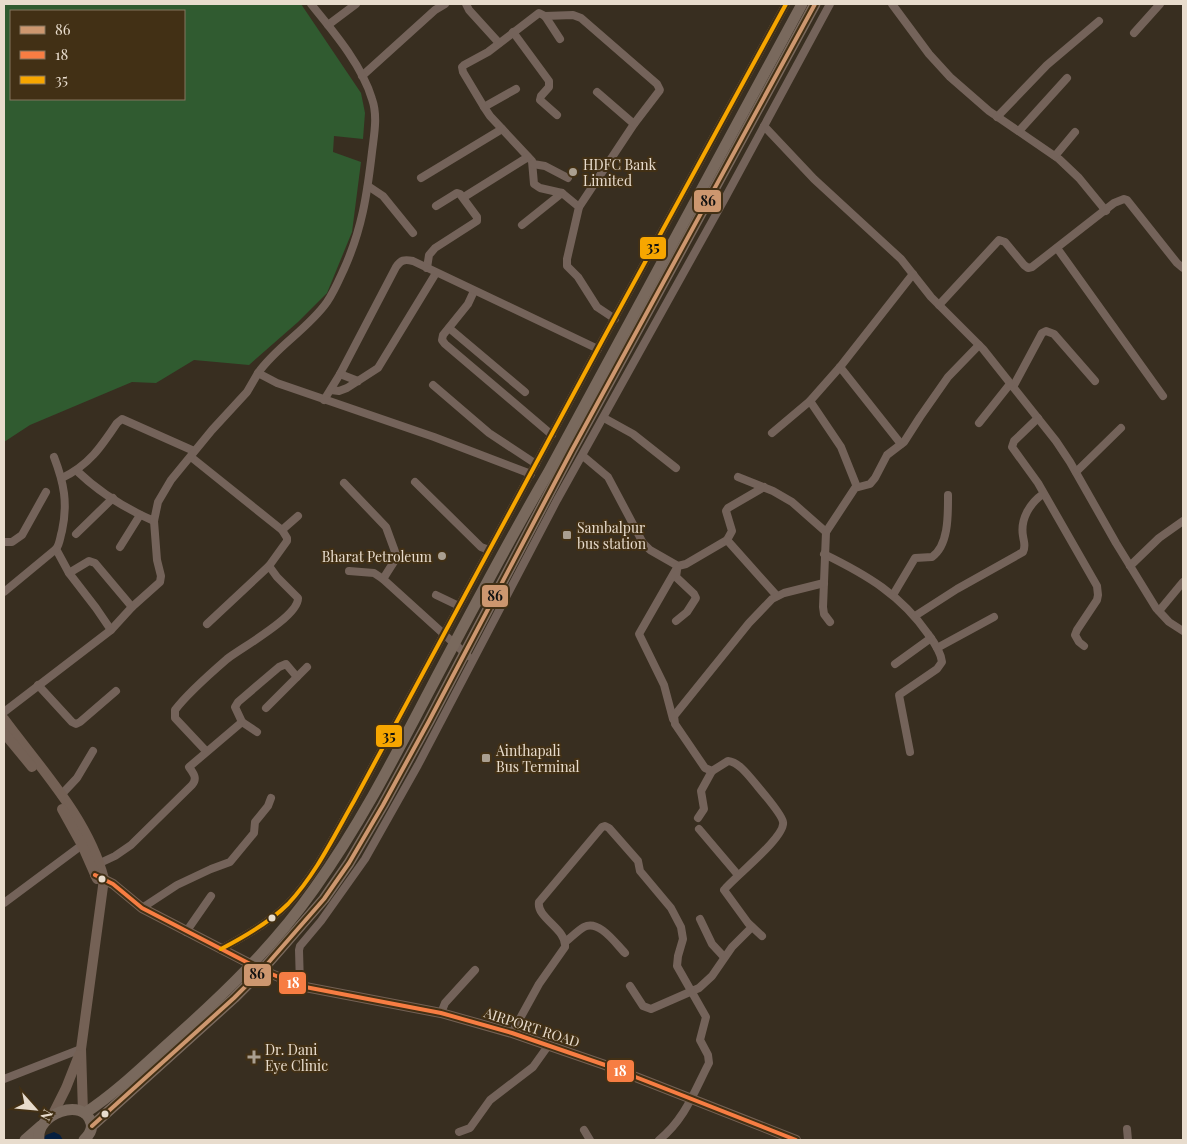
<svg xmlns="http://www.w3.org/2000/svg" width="1187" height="1144" font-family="'Playfair Display',serif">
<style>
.green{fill:#305b30;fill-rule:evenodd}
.water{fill:#051f40}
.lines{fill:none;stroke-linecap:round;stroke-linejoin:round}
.minor{stroke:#74635a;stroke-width:8}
.major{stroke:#746155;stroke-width:10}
.highway{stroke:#79695d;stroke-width:11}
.bus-1-casing{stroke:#423015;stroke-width:8}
.bus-2-casing{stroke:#423015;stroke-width:8}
.bus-3-casing{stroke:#423015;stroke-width:8}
.bus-1{stroke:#cd976f;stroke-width:4}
.bus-2{stroke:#f77d43;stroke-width:4}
.bus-3{stroke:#f7a600;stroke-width:4}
.poi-dot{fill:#aa9f90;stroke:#423015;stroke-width:2}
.bus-dot{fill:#e8dccd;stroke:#423015;stroke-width:2}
.labels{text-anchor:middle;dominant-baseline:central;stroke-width:4;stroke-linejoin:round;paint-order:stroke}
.poi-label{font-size:14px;fill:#e8dccd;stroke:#423015;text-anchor:start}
.street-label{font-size:14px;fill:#e8dccd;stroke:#423015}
.line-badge{stroke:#423015;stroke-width:2}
.badge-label{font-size:14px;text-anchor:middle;font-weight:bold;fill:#fff}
.pale-badge-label{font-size:14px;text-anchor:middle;font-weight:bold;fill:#111}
</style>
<rect width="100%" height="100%" fill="#382e20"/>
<path class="green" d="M4,4H301L361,93L365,113L363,139L334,136L333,152L361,162L352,232L327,293L298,322L249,365L194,360L156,383L132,382L30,425L4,442ZM11,11H184V99H11Z"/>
<path class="water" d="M54,1132L60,1135L63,1140H43L46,1135Z"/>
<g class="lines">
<g class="minor">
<path d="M466,4L469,10L499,43"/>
<path d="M892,4L929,54L950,77L989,111L1059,159L1079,178L1106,211"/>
<path d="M545,16L573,15L581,18L657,84L660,90L634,124L579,207"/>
<path d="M328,25L356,4"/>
<path d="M513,32L549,81V87L541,96L540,100L557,115"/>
<path d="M1134,33L1160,4"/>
<path d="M362,76L435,10L445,4"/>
<path d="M516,89L484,107L490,116L532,161L534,184L540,188L562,193L579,207L567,259V266L578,277L597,307L615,319"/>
<path d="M597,92L634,124"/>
<path d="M484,107L463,72L462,67L464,65L488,52L539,13L545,16L560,39"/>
<path d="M997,117L1047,65L1099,21"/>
<path d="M764,126L814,179L901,259L931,297L983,349L1056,441L1070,462L1116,543L1156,608L1169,622L1183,631"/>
<path d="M1019,131L1067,78"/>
<path d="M1055,156L1075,132"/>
<path d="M533,164L545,166L568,178"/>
<path d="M421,178L502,129"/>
<path d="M368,186L383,196L413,233"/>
<path d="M464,197L528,157"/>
<path d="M522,225L562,193"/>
<path d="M1057,248L1163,396"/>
<path d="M427,268L429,255L435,248L477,221V217L460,194L457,193L436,206"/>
<path d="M474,291L468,304L443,335L442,340L445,344L552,435"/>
<path d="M939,305L999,240L1005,242L1024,265L1028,268L1032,267L1114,203L1124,199L1127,200L1177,263L1183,268"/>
<path d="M449,328L525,392"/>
<path d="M840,367L901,444"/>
<path d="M258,373C277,346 308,329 327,302C334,292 339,280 344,269C362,229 367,195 372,152C374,135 378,116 372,99C362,65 333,31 311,4"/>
<path d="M340,374L358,381"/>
<path d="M433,385L489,433L536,464"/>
<path d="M1013,387L1042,333L1046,331L1054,334L1095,381"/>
<path d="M331,390L339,391L347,388L378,368L436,273"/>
<path d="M324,400L340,374L396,267C401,260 404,259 413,261L598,349"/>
<path d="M810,401L841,447L857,487"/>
<path d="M604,418L633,434L676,468"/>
<path d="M1038,418L1014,441L1012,447L1038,483L1097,586L1098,595L1097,600L1077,630L1075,635L1079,642L1084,646"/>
<path d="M979,423L1010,384"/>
<path d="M772,433L810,401L840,367L913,274"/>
<path d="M583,456L608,477L643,543L650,550L678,566L686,564L727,540L732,531L726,511L728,508L764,487"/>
<path d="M54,457C64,483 68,503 62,531C60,537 60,544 56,549L69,573L96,608L111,630"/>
<path d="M191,457L282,530L298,516"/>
<path d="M77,471C99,492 126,509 154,521"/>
<path d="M1076,472L1121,428"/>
<path d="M738,477L773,491L792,502L826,532"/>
<path d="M62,478C89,465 101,447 117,423L122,419L194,451"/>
<path d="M415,482L481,547L489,550"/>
<path d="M344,483L386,527L397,557L383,579L468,656"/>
<path d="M76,534L113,498"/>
<path d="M727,540L777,596"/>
<path d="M4,542H12L22,535L46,492"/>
<path d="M120,547L140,515"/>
<path d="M824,554C867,575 901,595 928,634C934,642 941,652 942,662L937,669L899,695L910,752"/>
<path d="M1130,566L1159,538L1183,521"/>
<path d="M349,571L374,573L383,579"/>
<path d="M69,573L89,561L95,563L132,607"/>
<path d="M4,592L56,549"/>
<path d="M436,595L459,606"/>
<path d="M893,595L915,558L932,557C949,545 948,514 948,495"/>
<path d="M1159,611L1183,582"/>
<path d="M915,616L957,589L1023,552C1026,546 1024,543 1023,536C1020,519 1030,503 1043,494"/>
<path d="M676,621L687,612L696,598L694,594L676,577L677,570"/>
<path d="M830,622L824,614L823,607L826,532L855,488L870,484L875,478L887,455L904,442L920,417L948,377L979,345"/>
<path d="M207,624L269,566"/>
<path d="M937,648L994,617"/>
<path d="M895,664L931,638"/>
<path d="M38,685L72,722L76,724L80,722L116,691"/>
<path d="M266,708L307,667"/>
<path d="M4,712L111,630L132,607L160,582L161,576L157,560L154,521L158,502L171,480L212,430L247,392L258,373L277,383L434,437L531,474"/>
<path d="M673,719L664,685L639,634L678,566"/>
<path d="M242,722L235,707L238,702L279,667L286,664L297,677"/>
<path d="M206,751L175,718V710C187,694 212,672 227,659C241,648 299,616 298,598L277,577L269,566L287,541V538L282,530"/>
<path d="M61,795L77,778L93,751"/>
<path d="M698,818L704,809L701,791L712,771"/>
<path d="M699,829L738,875"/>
<path d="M100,863L115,856L131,845L192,785C198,778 193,773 189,767L242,722L257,732"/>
<path d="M4,903L82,845"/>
<path d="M142,908L177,885L211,869L230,862L254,833L255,822L268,806L271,798"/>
<path d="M700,919L712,944L724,957"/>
<path d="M186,932L211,896"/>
<path d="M762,936L748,923L724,890C734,877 786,837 783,822C782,815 764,794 759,788C751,779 740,762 728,761L712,771L705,768L675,724L674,716L749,623L772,599L784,593L824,583"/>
<path d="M565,942C571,938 577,931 584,927C599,919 616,944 625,953"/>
<path d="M221,949C244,937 269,923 288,904C316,874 334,836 354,801L602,341L786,4"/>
<path d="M300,986L299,950L300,946L321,921L365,859L418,765L557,500L724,200L830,4"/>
<path d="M630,986L643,1006L651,1009L699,988L712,976L732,947L752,927"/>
<path d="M441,1013L445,1003L475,970"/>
<path d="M512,1033L539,984L565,947C567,929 536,918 539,902L602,827L605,826L609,828L638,861L640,871L671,908L681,927L683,939L678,956L677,966L706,1017L700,1040L708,1055L709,1063C694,1092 685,1119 659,1140"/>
<path d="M4,1079L81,1049"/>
<path d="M1127,1129L1128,1140"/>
<path d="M584,1130L590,1140"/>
<path d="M459,1132L470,1128L490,1100L533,1067L548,1046"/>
</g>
<g class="major">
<path d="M4,719C40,768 88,818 104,879L81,1049L83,1112"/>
<path d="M4,733L32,767"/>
<path d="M62,809L82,845L97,879"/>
<path d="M95,875L113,884L142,908L262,970L300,986L441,1013L512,1033L605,1065L796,1140"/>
<path d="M52,1116L66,1088L79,1055"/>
</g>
<g class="highway">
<path d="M85,1113C117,1092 143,1066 171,1041C223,995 274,946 314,889C357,829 391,764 425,699C465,623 505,547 548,473L802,4"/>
<path d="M92,1126L234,998L262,970L324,899L349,863L383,805L429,721L572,450L815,4"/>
<path d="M25,1140L41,1126"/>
<path d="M39,1140C35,1114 84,1096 91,1123C93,1130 89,1135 84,1140"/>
</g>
<defs>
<path id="bus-1" d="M92,1126L234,998L262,970L324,899L349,863L383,805L429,721L572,450L815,4"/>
<path id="bus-2" d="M95,875L113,884L142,908L262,970L300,986L441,1013L512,1033L605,1065L796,1140"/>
<path id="bus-3" d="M221,949C244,937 269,923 288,904C316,874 334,836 354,801L602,341L786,4"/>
</defs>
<use href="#bus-1" class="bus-1-casing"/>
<use href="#bus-2" class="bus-2-casing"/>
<use href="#bus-3" class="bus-3-casing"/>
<use href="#bus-1" class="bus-1"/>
<use href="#bus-2" class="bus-2"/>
<use href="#bus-3" class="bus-3"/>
</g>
<g class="poi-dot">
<circle cx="573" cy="172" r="5"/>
<rect x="562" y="530" width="10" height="10" rx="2.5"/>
<circle cx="442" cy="556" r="5"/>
<rect x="481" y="753" width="10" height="10" rx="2.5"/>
<path d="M251.5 1049.5h5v5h5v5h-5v5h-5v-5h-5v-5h5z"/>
</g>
<g class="bus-dot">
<circle cx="102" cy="879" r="4.5"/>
<circle cx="272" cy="918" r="4.5"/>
<circle cx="105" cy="1114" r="4.5"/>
</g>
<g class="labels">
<g class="poi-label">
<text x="583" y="164">HDFC Bank<tspan x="583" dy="16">Limited</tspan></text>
<text x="577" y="527">Sambalpur<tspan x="577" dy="16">bus station</tspan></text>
<text x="432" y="556" text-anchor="end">Bharat Petroleum</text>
<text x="496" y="750">Ainthapali<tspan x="496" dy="16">Bus Terminal</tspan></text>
<text x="265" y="1049">Dr. Dani<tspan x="265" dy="16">Eye Clinic</tspan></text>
</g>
<g class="street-label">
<text transform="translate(532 1027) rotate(18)">AIRPORT ROAD</text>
</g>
</g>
<g class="line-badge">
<rect x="693" y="189" width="29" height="24" rx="5" fill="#cd976f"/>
<rect x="639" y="236" width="28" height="24" rx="5" fill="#f7a600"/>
<rect x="481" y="584" width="28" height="24" rx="5" fill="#cd976f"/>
<rect x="375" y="724" width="28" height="24" rx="5" fill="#f7a600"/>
<rect x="243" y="963" width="29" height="24" rx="5" fill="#cd976f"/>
<rect x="278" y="971" width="29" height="24" rx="5" fill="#f77d43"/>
<rect x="606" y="1059" width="29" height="24" rx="5" fill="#f77d43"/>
</g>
<g class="badge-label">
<text x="293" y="988">18</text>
<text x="620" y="1076">18</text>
</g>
<g class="pale-badge-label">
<text x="708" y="206">86</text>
<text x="653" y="252">35</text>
<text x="495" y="601">86</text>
<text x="389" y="741">35</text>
<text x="257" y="979">86</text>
</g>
<rect width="1187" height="1144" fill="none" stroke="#e8dccd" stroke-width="10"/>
<rect x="10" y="10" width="175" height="90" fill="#423015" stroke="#84755f"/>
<rect x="20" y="26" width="25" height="8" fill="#cd976f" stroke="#84755f"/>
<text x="55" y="35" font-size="15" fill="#e8dccd">86</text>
<rect x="20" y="51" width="25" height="8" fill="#f77d43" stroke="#84755f"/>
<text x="55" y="60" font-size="15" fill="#e8dccd">18</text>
<rect x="20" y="76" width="25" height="8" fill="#f7a600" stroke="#84755f"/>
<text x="55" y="85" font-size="15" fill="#e8dccd">35</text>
<g transform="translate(35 1109) rotate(117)" stroke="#423015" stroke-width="4" paint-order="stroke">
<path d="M0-4L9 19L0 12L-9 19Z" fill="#e8dccd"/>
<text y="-8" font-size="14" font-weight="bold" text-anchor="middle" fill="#e8dccd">N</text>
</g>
</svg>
